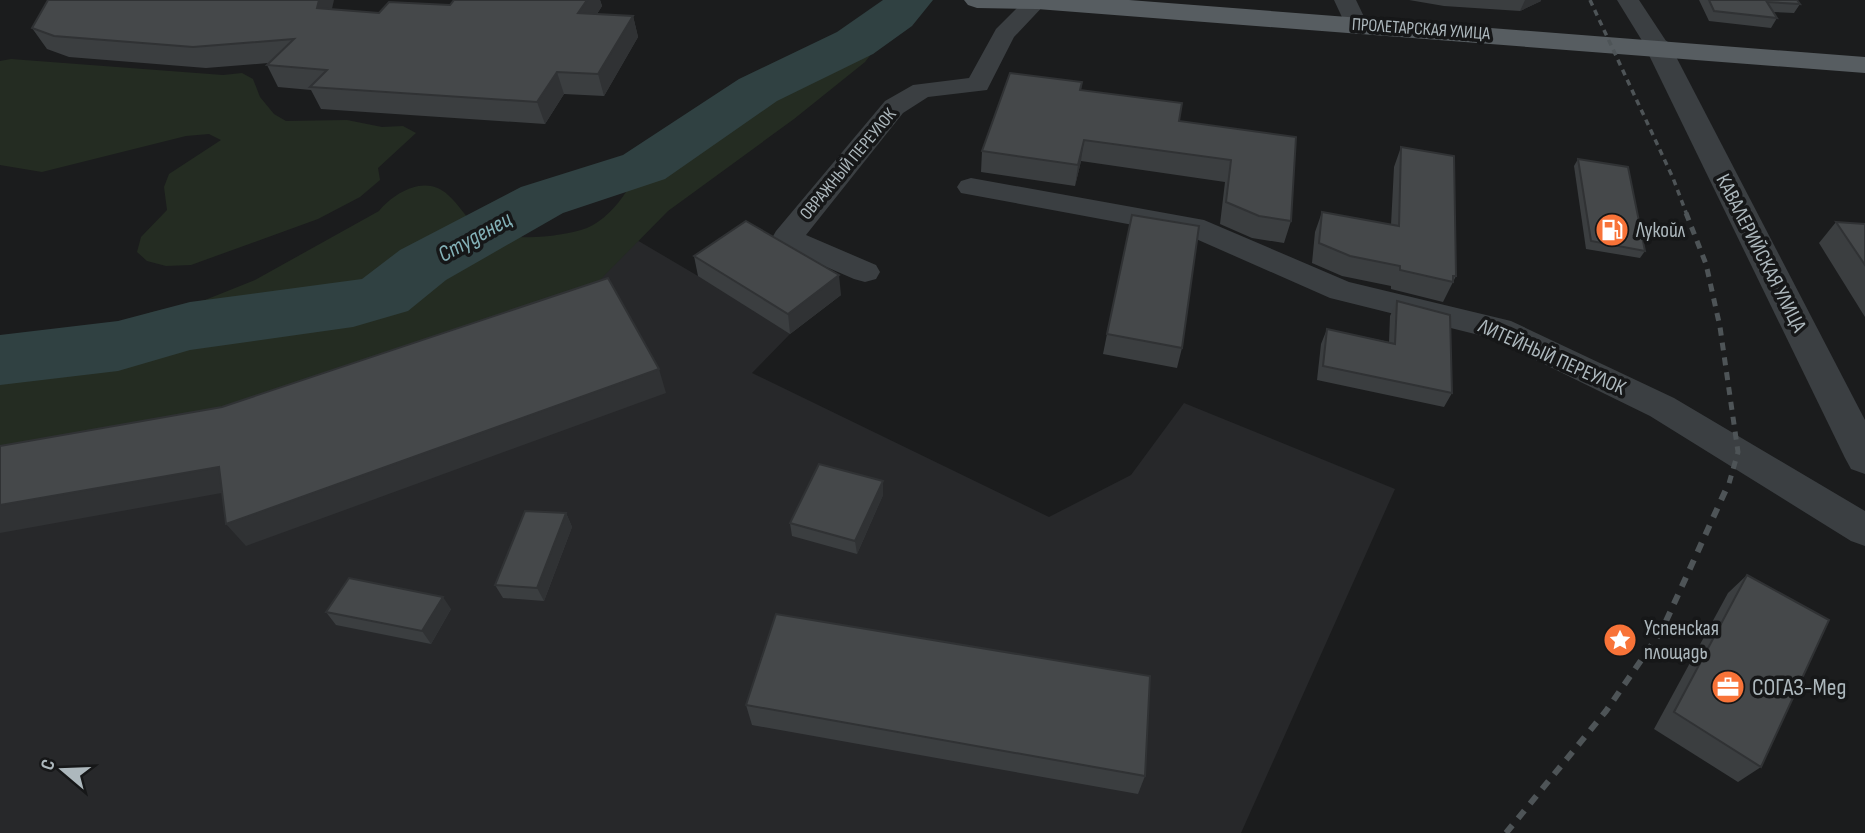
<svg xmlns="http://www.w3.org/2000/svg" width="1865" height="833" font-family="'Sofia Sans Condensed',sans-serif">
<style>
.built{fill:#27282a}
.green{fill:#242c22}
.lines{fill:none;stroke-linecap:round;stroke-linejoin:round}
.river{fill:#304142;fill-rule:evenodd}
.minor{fill:#3b3f42;fill-rule:evenodd}
.tertiary{fill:#3b3f42;fill-rule:evenodd}
.primary{fill:#575d61;fill-rule:evenodd}
.rail-far2{stroke:#4e5457;stroke-width:3.5;stroke-dasharray:6 5;stroke-linecap:butt}
.rail-far1{stroke:#4e5457;stroke-width:5;stroke-dasharray:8 7;stroke-linecap:butt}
.rail{stroke:#4e5457;stroke-width:6;stroke-dasharray:10 9;stroke-linecap:butt}
.wall{fill:#3b3e40}
.shaded-wall{fill:#303234}
.building{fill:#45484a;stroke:#303234;stroke-width:2}
.labels{text-anchor:middle;dominant-baseline:central;stroke-width:7;stroke-linejoin:round;paint-order:stroke}
.far-street-label{font-size:18px;fill:#adb8bd;stroke:#161718}
.poi-label{font-size:21px;fill:#adb8bd;stroke:#161718;text-anchor:start}
.street-label{font-size:21px;fill:#adb8bd;stroke:#161718}
.water-label{font-size:23px;font-style:italic;fill:#84b2b8;stroke:#161718}
.near-poi-label{font-size:24px;fill:#adb8bd;stroke:#161718;text-anchor:start}
</style>
<rect width="100%" height="100%" fill="#1b1c1d"/>
<path class="built" d="M608,223L698,276L749,241L790,334L752,373L1049,517L1131,475L1184,403L1395,489L1241,833H0V439Z"/>
<g class="green">
<path d="M855,50L872,53L865,62L794,119L668,211L597,283L288,392L0,457V337H46L98,330L152,312L205,300L255,280L379,211C395,192 426,174 448,195C459,204 466,219 477,226C504,243 558,238 587,228C602,222 617,206 626,192C629,188 628,182 629,177C634,161 646,150 659,141Z"/>
<path d="M11,59L223,75L242,73L253,79L260,97L274,114L286,121L347,120L382,127L403,126L416,133L378,168L380,180L360,197L318,219L191,265L166,266L147,261L137,252L141,237L167,210L164,187L169,174L221,140L209,134L186,136L42,172L0,165V61Z"/>
</g>
<g class="lines">
<path class="river" d="M883,0H933L912,26L873,54L777,101L665,179L563,213L446,280L408,311L353,327L190,350L118,371L0,385V335L118,321L190,302L362,279L400,250L521,187L623,155L739,79L837,32Z"/>
<g class="minor">
<path d="M1025,0L1048,1L1014,37L987,90L928,97L903,113L806,235L876,265L880,272L876,279L865,282L854,279L776,245L772,238L776,231L885,101L913,85L969,78L996,29Z"/>
<path d="M1334,0H1356L1367,23L1363,28H1347Z"/>
<path d="M1617,0H1639L1670,47L1667,52L1658,54L1649,52Z"/>
<path d="M971,178L1204,220L1349,282L1511,321L1674,398L1865,511V546L1851,541L1650,416L1491,338L1330,298L1187,235L961,193L957,187L961,181Z"/>
</g>
<path class="tertiary" d="M1658,39L1667,41L1671,47L1865,420V474L1851,469L1845,458L1645,47L1649,41Z"/>
<path class="primary" d="M964,0H1129L1865,57V73L1037,9L977,8L968,5Z"/>
<path class="rail-far2" d="M1590,0L1673,178L1687,215"/>
<path class="rail-far1" d="M1686,213L1706,264L1720,327L1738,452L1728,487"/>
<path class="rail" d="M1506,833L1606,711L1662,630L1728,485"/>
</g>
<g class="wall">
<path d="M454,0H600L602,6L597,14L633,16L638,37L604,96L564,94L545,124L321,109L311,90L278,87L267,65L268,63L206,68L69,57L47,49L32,28L332,9L379,13L450,5Z"/>
<path d="M1409,0H1541V1L1520,11L1444,6Z"/>
<path d="M1699,0H1797L1800,4L1794,13L1773,12L1777,18L1771,28L1709,21Z"/>
<path d="M1082,82L1081,90L1179,121L1296,137L1291,221L1284,243L1252,238L1220,224L1225,182L1081,161L1075,186L981,172L982,151Z"/>
<path d="M1401,147L1456,276L1443,302L1391,289V286L1342,276L1312,263L1315,232L1322,212L1391,225L1394,167Z"/>
<path d="M1578,159L1645,251L1640,258L1586,249L1574,166Z"/>
<path d="M1836,222L1865,224V317L1819,243Z"/>
<path d="M694,256L841,295L790,334L698,276Z"/>
<path d="M1397,301L1452,393L1444,407L1317,380L1321,344L1327,329L1389,342L1390,316Z"/>
<path d="M1107,334L1182,348L1177,368L1103,354Z"/>
<path d="M883,495L857,554L792,536L790,523Z"/>
<path d="M566,513L572,527L544,601L503,598L495,585Z"/>
<path d="M1747,575L1761,767L1738,782L1654,729L1728,593Z"/>
<path d="M451,609L431,644L336,625L326,612Z"/>
<path d="M746,705L1145,776L1138,794L752,725Z"/>
</g>
<g class="shaded-wall">
<path d="M319,0H334L327,30L317,8Z"/>
<path d="M587,0H600L602,6L584,34L578,13Z"/>
<path d="M1525,0H1541V1L1520,11Z"/>
<path d="M633,16L638,37L604,96L598,74Z"/>
<path d="M557,72L564,94L545,124L537,102Z"/>
<path d="M1084,140L1081,161L1075,186L1078,165Z"/>
<path d="M839,275L841,295L790,334L788,314Z"/>
<path d="M659,369L666,393L246,546L226,524Z"/>
<path d="M219,467L238,490L0,533V505Z"/>
<path d="M883,481V495L857,554L855,541Z"/>
<path d="M566,513L572,527L544,601L537,588Z"/>
<path d="M443,597L451,609L431,644L422,631Z"/>
</g>
<g class="building">
<path d="M48,0H319L317,8L379,13L389,2L450,5L454,0H587L578,13L633,16L598,74L557,72L537,102L310,87L327,70L267,65L294,39L193,47L54,36L32,28Z"/>
<path d="M1709,0H1797L1800,4L1767,2L1777,18L1714,11Z"/>
<path d="M1010,73L1082,82L1080,90L1182,103L1179,121L1296,137L1291,221L1259,216L1226,202L1231,160L1084,140L1078,165L982,151Z"/>
<path d="M1401,147L1454,156L1456,276H1453V282L1400,270V266L1350,256L1319,243L1322,212L1399,226Z"/>
<path d="M1578,159L1628,167L1645,251L1591,241Z"/>
<path d="M1132,215L1199,226L1182,348L1107,334Z"/>
<path d="M746,221L839,275L788,314L694,256Z"/>
<path d="M1836,222L1865,224V265Z"/>
<path d="M608,278L659,369L226,524L219,467L0,505V446L222,407Z"/>
<path d="M1397,301L1450,315L1452,393L1323,366L1327,329L1395,344Z"/>
<path d="M819,464L883,481L855,541L790,523Z"/>
<path d="M525,511L566,513L537,588L495,585Z"/>
<path d="M1747,575L1829,620L1761,767L1674,712Z"/>
<path d="M349,578L443,597L422,631L326,612Z"/>
<path d="M776,614L1150,676L1145,776L746,705Z"/>
</g>
<defs>
<symbol id="fuel-disc" viewBox="-11 -11 22 22"><circle r="9.5" fill="#f87338" stroke="#161718"/><path d="M-5.5-6h7V0h2V4h1.3V-2.5L3-4.5l.8-.8L6-3V5H2.5V1h-1V6h-7ZM-4.2-4.7v3.2H.2V-4.7Z" fill="#fff"/></symbol>
<symbol id="sight-disc" viewBox="-11 -11 22 22"><circle r="9.5" fill="#f87338" stroke="#161718"/><path d="M0-6L1.8-2.2L6-1.7L2.9 1.2L3.7 5.4L0 3.3L-3.7 5.4L-2.9 1.2L-6-1.7L-1.8-2.2Z" fill="#fff"/></symbol>
<symbol id="office-disc" viewBox="-11 -11 22 22"><circle r="9.5" fill="#f87338" stroke="#161718"/><path d="M-6-3h4V-5.5h4V-3h4V5H-6ZM-1-4.5V-3h2v-1.5ZM-6 0V1H6V0Z" fill="#fff"/></symbol>
</defs>
<g fill-rule="evenodd">
<use href="#fuel-disc" x="1593" y="211" width="38" height="38"/>
<use href="#sight-disc" x="1601" y="621" width="38" height="38"/>
<use href="#office-disc" x="1709" y="668" width="38" height="38"/>
</g>
<g class="labels">
<g class="far-street-label">
<text transform="translate(1421 29) rotate(4)">ПРОЛЕТАРСКАЯ УЛИЦА</text>
<text transform="translate(848 164) rotate(-50)">ОВРАЖНЫЙ ПЕРЕУЛОК</text>
</g>
<g class="poi-label">
<text x="1636" y="230">Лукойл</text>
<text x="1644" y="628">Успенская<tspan x="1644" dy="24">площадь</tspan></text>
</g>
<g class="street-label">
<text transform="translate(1761 253) rotate(63)">КАВАЛЕРИЙСКАЯ УЛИЦА</text>
<text transform="translate(1552 357) rotate(24)">ЛИТЕЙНЫЙ ПЕРЕУЛОК</text>
</g>
<g class="water-label">
<text transform="translate(475 237) rotate(-29)">Студенец</text>
</g>
<g class="near-poi-label">
<text x="1752" y="687">СОГАЗ-Мед</text>
</g>
</g>
<g transform="translate(63 770) rotate(289)" stroke="#161718" stroke-width="5" paint-order="stroke">
<path d="M0-5L12 26L0 18L-12 26Z" fill="#adb8bd"/>
<text y="-10" font-size="19" font-weight="bold" text-anchor="middle" fill="#adb8bd">С</text>
</g>
</svg>
